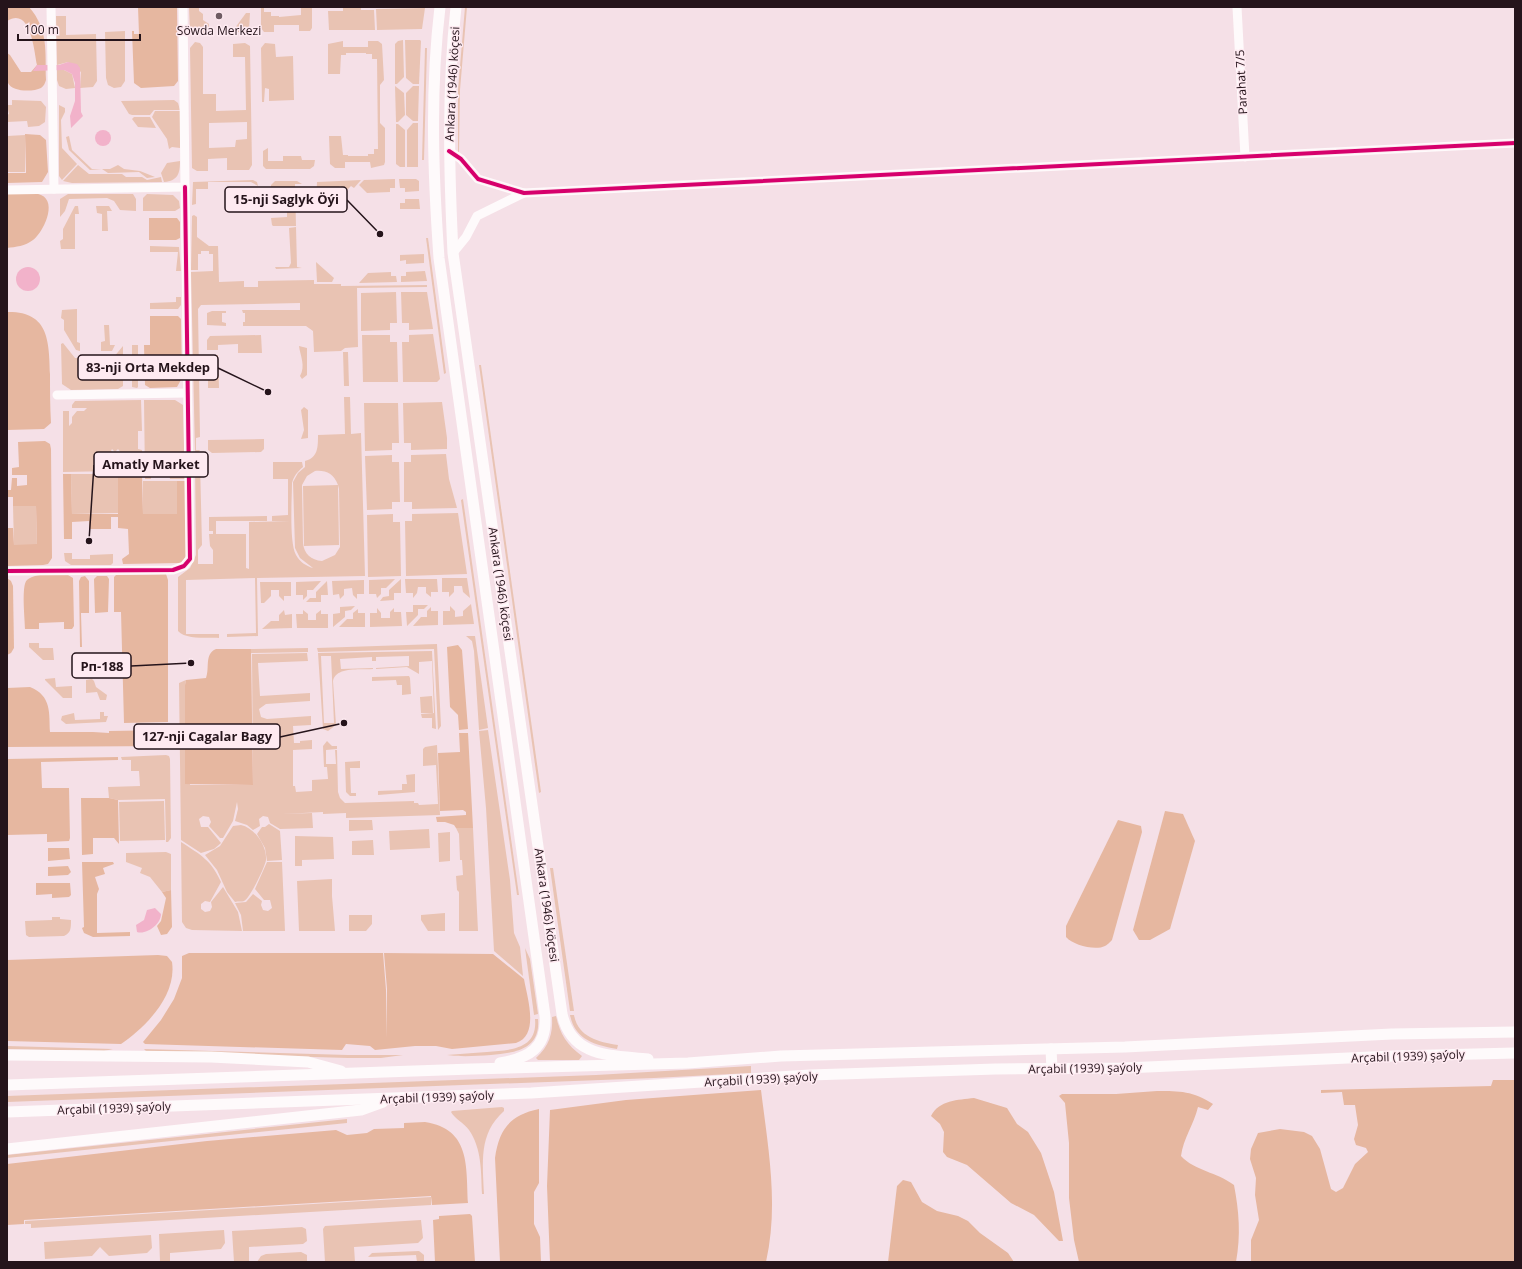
<svg xmlns="http://www.w3.org/2000/svg" width="1522" height="1269" font-family="'Open Sans',sans-serif">
<style>
.green{fill:#e9c3b3;fill-rule:evenodd}
.forest{fill:#e6b7a0}
.water{fill:#f2b2ca}
.lines{fill:none;stroke-linecap:round;stroke-linejoin:round}
.minor{stroke:#fefafb;stroke-width:9}
.major{stroke:#fefafb;stroke-width:11}
.cycleway-casing{stroke:#feeaf1;stroke-width:6}
.cycleway{stroke:#d6006c;stroke-width:4}
.poi-dot{fill:#6e5b62;stroke:#feeaf1;stroke-width:1.5}
.labels{text-anchor:middle;dominant-baseline:central;stroke-width:3;stroke-linejoin:round;paint-order:stroke}
.poi-label{font-size:12px;fill:#25141b;stroke:#feeaf1}
.street-label{font-size:12px;fill:#25141b;stroke:#feeaf1}
.leader{fill:none;stroke:#25141b;stroke-width:1.5}
.callout-dot{fill:#25141b;stroke:#feeaf1;stroke-width:1.5}
.callout{fill:#feeaf1;stroke:#25141b;stroke-width:1.5}
.callout-label{font-size:13px;text-anchor:middle;font-weight:bold;fill:#25141b}
</style>
<rect width="100%" height="100%" fill="#f5e0e7"/>
<g class="green">
<path d="M189,7H199V11L203,14V20L209,24L208,33L190,32Z"/>
<path d="M261,7H264V12H271V16H279V17L301,15V7H312V28L310,31H299V25H274V32H264L261,28Z"/>
<path d="M343,7H361V10H374L375,30H329L328,11H343Z"/>
<path d="M465,7H467L460,90L459,152H458V90Z"/>
<path d="M425,8L422,29L377,30L376,9Z"/>
<path d="M246,13H250L249,30L246,32H232Z"/>
<path d="M56,16H66V35L96,34L97,81L93,87L80,88L81,72L68,62L57,65Z"/>
<path d="M125,31V81L121,87L114,88L108,85L106,78L105,32Z"/>
<path d="M403,40L404,77L397,84H395V44L398,41Z"/>
<path d="M405,40H420L421,41L419,84H413L406,78Z"/>
<path d="M343,41V47H368V41H378L382,44L384,80L380,85V123L385,128V162L384,165L371,168L370,162H345V168H335L330,164L329,136H341L343,155H348V156H368V154H374V149H378L377,59H372V54H366V53H346V55H341L340,74H328V44Z"/>
<path d="M195,42L200,43L203,47V94H216V111L246,110L245,57H233V44L245,43L250,46L252,165L249,170H227V158L208,159V171H197L192,168L190,48ZM247,122V139L236,140L235,147H233L209,148V123Z"/>
<path d="M265,43L275,44L276,57L293,56L294,100L269,101V89L265,88L264,102H262L261,48Z"/>
<path d="M425,48H427L424,160H422Z"/>
<path d="M57,70H64L72,74L75,88L66,89L59,86L57,80Z"/>
<path d="M395,86L404,93L405,115L398,122H396Z"/>
<path d="M413,86H419L418,121H413L406,115V93Z"/>
<path d="M12,100L41,101L46,107L45,122L39,126L28,127L27,121L7,122V115L9,114L7,105H12Z"/>
<path d="M174,100L178,103L180,110H154L150,115H132L129,114L121,101Z"/>
<path d="M59,105L65,108V112L61,120L62,148L77,164L62,180L59,176Z"/>
<path d="M155,111H180V148L172,147L169,149L167,139L152,117Z"/>
<path d="M134,117H150L156,128L138,127L132,119Z"/>
<path d="M413,123H418V167H407V130Z"/>
<path d="M396,124H398L405,130V167H400L396,164Z"/>
<path d="M25,135V172H7V136Z"/>
<path d="M69,136L72,150L92,169H110L118,165L124,169L140,171L155,177L147,178L139,172L108,173L102,169L90,170L69,150L66,137Z"/>
<path d="M268,148V161H283V156H301L302,160H315L314,166L310,169H266L263,166V151Z"/>
<path d="M180,161C180,173 178,181 164,182L161,173L167,163Z"/>
<path d="M78,165L89,174H122L126,177H142L147,180L161,177L162,182L72,183L63,181Z"/>
<path d="M395,179V188H390V192L367,193L359,185L364,180Z"/>
<path d="M399,179H416L419,181V191L405,192V188H400Z"/>
<path d="M253,180L257,182L258,186L251,182H208V189H196V204L192,205L193,182Z"/>
<path d="M361,180L354,188L351,186L346,191L340,186L320,207L316,204L317,182Z"/>
<path d="M275,181H297L302,184H295L296,226H273L272,225L271,218L287,217V193H271V185Z"/>
<path d="M68,194H133L136,199V211L120,210L114,201L107,198L69,199L65,211L60,217V199Z"/>
<path d="M147,194L173,195L179,201L180,208L175,211H143V198Z"/>
<path d="M405,199H419L420,209H400V203H405Z"/>
<path d="M75,206H78L79,214H75V249H61L60,241L63,239V229Z"/>
<path d="M96,206H109L112,211H107L108,231H102V214L97,213Z"/>
<path d="M194,215L197,217V237L209,246H218L219,282L244,281V287H258V281L314,280V284H341V286L427,285V287L357,288L358,347L345,348L341,351L314,352L313,331L306,326H243V322H245V313H243L242,310H300V303L201,305L198,309L200,437L196,438V450H200L198,453H195L191,272L213,271V254H209V251H201V254H198V270H191L192,216Z"/>
<path d="M296,227L297,267L302,268L276,269L275,267H289L291,263L289,228Z"/>
<path d="M426,238H428L446,373L444,374Z"/>
<path d="M150,246L179,247L181,271H176L178,252H150Z"/>
<path d="M424,254V263L406,264V260L400,261V255Z"/>
<path d="M316,262L334,278L332,282H317Z"/>
<path d="M425,271L427,281L401,282V276H406V272Z"/>
<path d="M391,272V276H396L397,282L359,283L368,273Z"/>
<path d="M396,292L397,323H390V330L361,331V293Z"/>
<path d="M401,292H427L433,329L409,330V323H402Z"/>
<path d="M176,297H181V305L178,309H150V303L176,302Z"/>
<path d="M77,309V342L80,343V351L76,350L64,330V320L61,318L62,310Z"/>
<path d="M212,311H226V313H222V322L226,323V326L207,325V313Z"/>
<path d="M104,325H109L110,345H115L112,351H101V342L105,341Z"/>
<path d="M433,334L440,379L437,382H403L402,342H409V335Z"/>
<path d="M261,335L262,353H238V344L218,345V350H207V340L210,336Z"/>
<path d="M362,335H390V342H397L398,382H363Z"/>
<path d="M63,343L75,358H113L123,346V386L118,389L71,390L62,384L61,344Z"/>
<path d="M132,345H138V387L137,388L132,387Z"/>
<path d="M299,346L307,348V375L302,379L300,376C306,366 300,355 299,346Z"/>
<path d="M343,352H348L349,386H344Z"/>
<path d="M208,355H218L219,388H208Z"/>
<path d="M479,365H481L541,792L539,793Z"/>
<path d="M344,397H350L351,434L361,433L365,576L257,578L258,636L227,637V634L256,633L255,578L186,580V634H219V638C207,637 186,640 178,631V577L190,568L196,555L195,462H200L202,545L198,550V564H213V550L210,546L209,534H213V531H209V517L267,516V521H216V534H246V568L249,569V522L290,521H272V516L288,515V479H273V462H302L303,467C297,472 294,476 292,483C292,499 289,542 296,555C300,562 306,566 313,568L300,558L295,548L293,482L298,473L305,467V461C318,458 318,447 318,435L345,434ZM315,471C326,470 334,474 338,485L303,486L304,546L339,545L338,485L339,489L340,547L335,555L322,561C311,560 304,554 303,543L302,485L307,476Z"/>
<path d="M141,400L142,431H138V449L142,450V453L122,454L118,449L115,452L112,449L111,451L114,453L111,456L115,460V471L63,472V411H69V426L72,423V417L77,411H84L87,408H72V405L75,401Z"/>
<path d="M144,400H175L183,405L185,479H170L169,475H151V479H145Z"/>
<path d="M442,402L447,438V449L411,450V443H404L403,403Z"/>
<path d="M364,403H398L399,443H392V450L365,451Z"/>
<path d="M304,407L308,410V438L301,439L304,430L301,410Z"/>
<path d="M264,439V449L261,452L212,453L208,450V440Z"/>
<path d="M446,454L449,479L457,508L412,509V502H404V462H411V455Z"/>
<path d="M392,455V462H399L400,502H392V509L367,510L365,456Z"/>
<path d="M71,474H118V513L72,514Z"/>
<rect x="143" y="481" width="34" height="33"/>
<path d="M463,499L519,895H517L461,500Z"/>
<path d="M13,506H36L37,545H14Z"/>
<path d="M458,513L467,574L406,576L405,521H412V514Z"/>
<path d="M393,514V522H400L401,576L368,577L367,515Z"/>
<path d="M64,553H72V559H90V555L113,554V563L111,565H71L65,561Z"/>
<path d="M442,578H467L470,598L463,592L462,586H454V592L449,597V592H442Z"/>
<path d="M395,579L386,588H381V594L377,598L376,594H369V580Z"/>
<path d="M401,579V593H394V600L380,601L383,597L389,596V590Z"/>
<path d="M405,579H437L438,592H431V597L426,593V587H418L417,593L413,598V593H406Z"/>
<path d="M364,580V594H357V599L353,595L352,588L344,589V595L340,599L339,594L333,595L332,581Z"/>
<path d="M321,581L313,590H307V596L303,600V595H296V582Z"/>
<path d="M327,581L328,595H321V602H306L310,598H316V592Z"/>
<path d="M260,582H291V596H284V601L279,596V590H271V596L264,603H261Z"/>
<path d="M471,604L474,624L443,625V611H450V606L455,611V617L463,616V611Z"/>
<path d="M413,605H428L424,609H418V615L407,626L406,612H413Z"/>
<path d="M355,606L351,610L345,611V617L333,627V614L340,613V607Z"/>
<path d="M431,607V611H438V625L413,626L421,617H427V611Z"/>
<path d="M377,608L381,613V618H390V612L394,608V612H401L402,626L370,627V613H377Z"/>
<path d="M358,609V613H365V627H339L347,619H353V613Z"/>
<path d="M284,610L285,615L292,614V628L262,629L271,621H279V615Z"/>
<path d="M303,610L308,614V620H316V614L321,610V614H328V628H297L296,614H303Z"/>
<path d="M466,636H475L488,728L479,730L474,651L472,641Z"/>
<path d="M29,643H39V648H53L54,660H43L29,647Z"/>
<path d="M437,644L441,726L438,730L434,649L318,652L317,648Z"/>
<path d="M308,648V652L251,653V649Z"/>
<path d="M432,651L436,729L432,728V718H422L421,714L434,713L432,661L419,662V674L407,667L376,669V668L409,666V656L376,657V661H372V657L340,659L341,669L373,668V669C361,670 336,666 333,681L336,725L328,731L323,729L318,653ZM321,656H331L334,723H324Z"/>
<path d="M307,653L308,661L258,663L260,696L310,693V701L266,704L259,709L261,717L267,719L311,716V725L293,726L294,743H300V741L312,740V749L293,750V786H295L296,792L312,791V780L328,779L327,767H324L323,746L327,741L332,746H337V749L326,750V764H336L335,750H337L338,792L340,798L345,803L414,801V803H418L419,805L438,804L436,765L423,766V749L425,747L437,745L440,815L346,818V813L323,814V812L282,814V809V814L312,813L313,828L280,829L270,823L268,817L263,816L259,819L260,826L253,830L247,825L235,821L238,809L237,802L233,821L223,838H220L209,826L211,822L209,817L203,816L199,819L201,827H208L221,843L214,849L201,853L181,840L179,683L186,680L185,685L190,785H253L252,654Z"/>
<path d="M409,676L410,678L411,694L402,695V685H397L396,680L372,681V677Z"/>
<path d="M55,678L56,687L72,686V698H63L45,680V679Z"/>
<path d="M92,679L94,681L96,687L107,695L106,700H100L97,692L86,693V680Z"/>
<path d="M432,696L433,713H421L420,697Z"/>
<path d="M100,712H104V716H108L106,722L66,724L61,720L62,716L74,713L75,720L100,719Z"/>
<path d="M488,730L510,880L514,933L520,947L523,976L494,951L486,808L479,731Z"/>
<path d="M166,755L169,756L170,759L171,838L168,842H166L165,799L118,800L109,798L108,787L140,786L139,771H131V760H122L121,757Z"/>
<path d="M360,761V768H350L351,793H356V796H350L346,792L345,762Z"/>
<path d="M415,774V792L378,795V791L402,790V784H407L406,775Z"/>
<path d="M164,801L165,840L120,841L119,802Z"/>
<path d="M349,820H372L373,830L349,831Z"/>
<path d="M269,824L280,831L282,860L267,861L265,848L257,834L262,827H265Z"/>
<path d="M241,825C255,828 267,846 266,860C265,867 250,898 244,901C242,902 238,901 235,902L227,892L217,870L205,855L220,846L233,826Z"/>
<path d="M456,828H473L478,931H459V892L457,890L456,876L463,875L462,860H460L459,834Z"/>
<path d="M429,829L430,848L390,850L389,831Z"/>
<path d="M450,832V861L439,862L438,833Z"/>
<path d="M295,836L333,837L334,859L302,860V866H295Z"/>
<path d="M373,840L374,855H352V841Z"/>
<path d="M181,842C201,855 211,860 221,882L210,902L205,901L201,904V909L205,912L210,911L212,907L211,902L223,887L238,912L242,931L192,930L186,928L182,922Z"/>
<path d="M166,852L171,854V890L162,892L150,877L140,873L142,868L126,862V853Z"/>
<path d="M267,862H282L285,931H243L241,915L235,903L246,902L253,894L262,901L261,905L263,910L268,911L272,908L270,900H264L255,889Z"/>
<path d="M550,868H553L574,1011H570Z"/>
<path d="M332,879V896L335,931H299L297,881Z"/>
<path d="M445,913V931H428L421,920V915Z"/>
<path d="M349,915H372V924L366,931H349Z"/>
<path d="M52,917H60V919L71,920C71,928 71,933 64,936L29,937L26,935L25,921L52,920Z"/>
<path d="M525,948L530,959L538,1014L534,1015Z"/>
<path d="M570,1015H574C578,1037 598,1042 618,1045L617,1049C595,1045 575,1040 570,1015Z"/>
<path d="M556,1016C560,1034 567,1045 582,1056L579,1060H538L536,1058C549,1046 553,1034 552,1017Z"/>
<path d="M535,1019H538C541,1050 514,1053 491,1055C475,1056 462,1057 447,1055C460,1054 473,1053 487,1052C509,1050 538,1050 535,1019Z"/>
<path d="M7,1046L113,1049L104,1051L7,1049Z"/>
<path d="M144,1049L348,1055H403L381,1058H348L147,1052Z"/>
<path d="M751,1066V1073L654,1078L7,1102V1096L596,1075Z"/>
<path d="M502,1107L504,1108V1111C478,1134 483,1163 484,1194H482C481,1172 482,1149 469,1130C464,1123 455,1119 451,1112L452,1111Z"/>
<path d="M347,1119V1123L7,1158V1155Z"/>
<path d="M431,1197V1205L31,1228V1224H25V1221Z"/>
<path d="M421,1220L423,1238L418,1243L354,1247L355,1262H325L323,1229L325,1226Z"/>
<path d="M302,1227L306,1229L307,1241L303,1244L249,1247V1262H234L232,1231Z"/>
<path d="M224,1230L225,1243L221,1249L170,1253V1262H160L159,1234Z"/>
<path d="M151,1235L152,1248L147,1253L109,1256L100,1247L92,1256L45,1259L44,1242Z"/>
<path d="M419,1251L424,1255V1262H417L416,1255L368,1257L372,1253Z"/>
<path d="M301,1252L307,1255V1262H257L261,1256L266,1254Z"/>
</g>
<g class="forest">
<path d="M7,7H29C49,30 45,52 46,80C45,83 44,86 41,88C33,92 12,92 8,83L7,53L10,55L21,72H31L37,65C34,51 31,6 7,21Z"/>
<path d="M138,7H177L178,81L174,86L141,88L134,83L132,31H134V34H139Z"/>
<path d="M25,134L40,135L46,140L48,172L42,182L7,183V173H26Z"/>
<path d="M7,194C17,194 32,191 41,195C58,202 43,233 33,240C25,246 16,247 7,248Z"/>
<path d="M149,218H177L180,222V238L176,240H149Z"/>
<path d="M7,312C49,311 49,341 50,374C50,390 50,407 51,423L44,429L7,430Z"/>
<path d="M150,316H178L181,319L182,378L177,387L150,388L145,385L144,345H150Z"/>
<path d="M45,441L50,444L51,449L52,558L48,564L43,565L7,566L8,528H13L14,545L37,544L36,506H13V497H7V490H11L12,478H17V486L27,485V475H12V468L19,467L18,442Z"/>
<path d="M142,473L143,514H177V481H185L186,556L181,563L123,564L122,559L129,554L128,529L118,528V517H111V529H89V521L72,522V539H64L63,474H71L72,514H118V474Z"/>
<path d="M166,574L168,580V722L124,723L121,612H114V577L116,575Z"/>
<path d="M68,575L73,578L74,626L72,629H64V622L39,623V629H25C25,620 21,585 27,580C36,572 57,575 68,575Z"/>
<path d="M85,576L89,581V613H81L82,647H80L79,581L81,577Z"/>
<path d="M97,576H107L109,579L108,612L95,613L94,579Z"/>
<path d="M7,578L11,581L13,586L14,648L11,653L7,655Z"/>
<path d="M458,645L462,650L468,729L459,730L458,715L450,707L447,647Z"/>
<path d="M216,649H251L253,785L185,784V685L186,680L206,678C210,668 204,654 216,649Z"/>
<path d="M30,687C52,696 49,713 50,732H93L109,733V731L170,730L169,743L166,746L7,747V688Z"/>
<path d="M459,733H468L473,828H456L454,825L445,822H437L436,817L466,815V812L463,810L440,811L438,753L460,752Z"/>
<path d="M118,757V760L41,762L42,788H69L70,838L69,841L47,842V834L7,835V759Z"/>
<path d="M81,798H109L118,800L119,844L114,838H93V854L82,855Z"/>
<path d="M1165,811L1183,814L1195,841L1170,929L1150,940H1139L1133,930Z"/>
<path d="M1118,820L1141,826L1142,832L1112,940C1110,942 1107,945 1105,946C1095,951 1073,945 1066,937V926Z"/>
<path d="M48,848H69L70,859L48,861Z"/>
<path d="M82,862H113L114,864L103,868L105,874L95,877L99,889L97,894V933L130,932V936L93,937L84,933L82,928L84,927Z"/>
<path d="M68,866L71,872L68,875L48,876V867Z"/>
<path d="M36,883H70L71,895L69,897L52,898V894L36,895Z"/>
<path d="M171,890L172,927L167,934L161,935L157,926L161,921L166,898L162,892Z"/>
<path d="M189,953H383L386,990L387,1038V989L384,953L493,954L524,979C527,997 540,1035 516,1043L452,1049L436,1046H415L375,1050L370,1046L346,1044L342,1050L145,1044L143,1042L161,1020L174,999L182,978V956Z"/>
<path d="M158,955L167,956L172,962C177,995 146,1027 121,1044L7,1041V960Z"/>
<path d="M1493,1080H1515V1262H1251V1240L1259,1220L1255,1195L1256,1178L1250,1159L1251,1149L1258,1133L1280,1129L1304,1132L1312,1136L1320,1149L1331,1189L1336,1192L1343,1188L1355,1164L1368,1152L1366,1148L1356,1145L1354,1139L1358,1125L1355,1105H1344L1342,1092L1321,1093V1090L1491,1086Z"/>
<path d="M761,1090C768,1148 779,1204 766,1262H550L547,1186L550,1110L626,1100Z"/>
<path d="M1157,1091C1180,1091 1193,1091 1213,1104L1208,1110L1198,1107C1194,1124 1183,1139 1181,1156C1195,1171 1217,1172 1234,1185C1239,1211 1241,1235 1236,1262H1079L1074,1240L1069,1198V1143L1065,1103L1059,1096L1062,1094H1116Z"/>
<path d="M974,1098L1007,1108L1017,1124L1028,1132L1041,1153L1054,1192L1063,1241H1059L1034,1215L1011,1203L967,1165L947,1157L943,1152L944,1132L940,1124L931,1116C939,1100 958,1100 974,1098Z"/>
<path d="M539,1109V1183L534,1192V1224L540,1237L541,1262H500L495,1158C499,1129 510,1115 539,1109Z"/>
<path d="M425,1122C471,1129 466,1167 468,1203L432,1205L431,1196L24,1220V1224L7,1225V1164L207,1141L336,1130L347,1135L367,1133L374,1129L404,1128V1123Z"/>
<path d="M903,1180L911,1182L922,1202L937,1211L958,1216L968,1221L980,1233L1008,1253L1014,1262H888L897,1186Z"/>
<path d="M470,1214L472,1216L475,1262H435L433,1220L439,1219V1216Z"/>
</g>
<g class="water">
<path d="M68,62L77,64L80,68L81,112L83,116L71,128L70,116L75,101V83L72,74L64,70L33,71L37,65H59Z"/>
<circle cx="103" cy="138" r="8"/>
<circle cx="28" cy="279" r="12"/>
<path d="M155,908L161,914C161,924 147,935 137,932L136,925L144,920L147,910Z"/>
</g>
<g class="lines">
<g class="minor">
<path d="M51,7L54,189"/>
<path d="M1237,7L1245,157"/>
<path d="M449,151L461,159L478,179L524,193L1515,143"/>
<path d="M7,190L185,187L183,7"/>
<path d="M453,253L466,237L477,216L524,193"/>
<path d="M57,395L187,393"/>
<path d="M7,571L173,570L184,566L190,559L185,187"/>
</g>
<g class="major">
<path d="M440,7C430,91 433,173 439,258L545,1016C547,1048 529,1058 500,1063"/>
<path d="M456,7C447,90 449,171 453,253L562,1014C572,1058 611,1055 648,1059"/>
<path d="M1051,1049L1052,1069"/>
<path d="M7,1055L211,1057L308,1062L341,1071"/>
<path d="M7,1085L472,1069L688,1063L781,1056L1125,1047L1392,1034L1515,1032"/>
<path d="M7,1112L531,1093L810,1075L996,1069L1125,1068L1393,1056L1515,1053"/>
<path d="M7,1149L361,1110L383,1102"/>
</g>
<defs>
<g id="cycleway">
<path d="M449,151L461,159L478,179L524,193L1515,143"/>
<path d="M7,571L173,570L184,566L190,559L185,187"/>
</g>
</defs>
<use href="#cycleway" class="cycleway-casing"/>
<use href="#cycleway" class="cycleway"/>
</g>
<circle class="poi-dot" cx="219" cy="16" r="4"/>
<g class="labels">
<g class="poi-label">
<text x="219" y="30">Söwda Merkezi</text>
</g>
<g class="street-label">
<text transform="translate(1241 82) rotate(-93)">Parahat 7/5</text>
<text transform="translate(452 84) rotate(-87)">Ankara (1946) köçesi</text>
<text transform="translate(501 584) rotate(82)">Ankara (1946) köçesi</text>
<text transform="translate(547 905) rotate(82)">Ankara (1946) köçesi</text>
<text transform="translate(1408 1056) rotate(-2)">Arçabil (1939) şaýoly</text>
<text transform="translate(1085 1068) rotate(-1)">Arçabil (1939) şaýoly</text>
<text transform="translate(761 1079) rotate(-3)">Arçabil (1939) şaýoly</text>
<text transform="translate(437 1097) rotate(-2)">Arçabil (1939) şaýoly</text>
<text transform="translate(114 1108) rotate(-2)">Arçabil (1939) şaýoly</text>
</g>
</g>
<path class="leader" d="M380 234L347 200M268 392L218 368M89 541L94 465M191 663L131 666M344 723L280 737"/>
<g class="callout-dot">
<circle cx="380" cy="234" r="4"/>
<circle cx="268" cy="392" r="4"/>
<circle cx="89" cy="541" r="4"/>
<circle cx="191" cy="663" r="4"/>
<circle cx="344" cy="723" r="4"/>
</g>
<g class="callout">
<rect x="225" y="187" width="122" height="25" rx="4"/>
<rect x="78" y="355" width="140" height="25" rx="4"/>
<rect x="94" y="452" width="114" height="25" rx="4"/>
<rect x="72" y="653" width="59" height="25" rx="4"/>
<rect x="134" y="724" width="146" height="25" rx="4"/>
</g>
<g class="callout-label">
<text x="286" y="204">15-nji Saglyk Öýi</text>
<text x="148" y="372">83-nji Orta Mekdep</text>
<text x="151" y="469">Amatly Market</text>
<text x="102" y="671">Рп-188</text>
<text x="207" y="741">127-nji Cagalar Bagy</text>
</g>
<rect width="1522" height="1269" fill="none" stroke="#25141b" stroke-width="16"/>
<path d="M18 34v6h122v-6" fill="none" stroke="#25141b" stroke-width="2"/>
<text x="24" y="34" font-size="12" fill="#25141b" stroke="#feeaf1" stroke-width="3" paint-order="stroke">100 m</text>
</svg>
